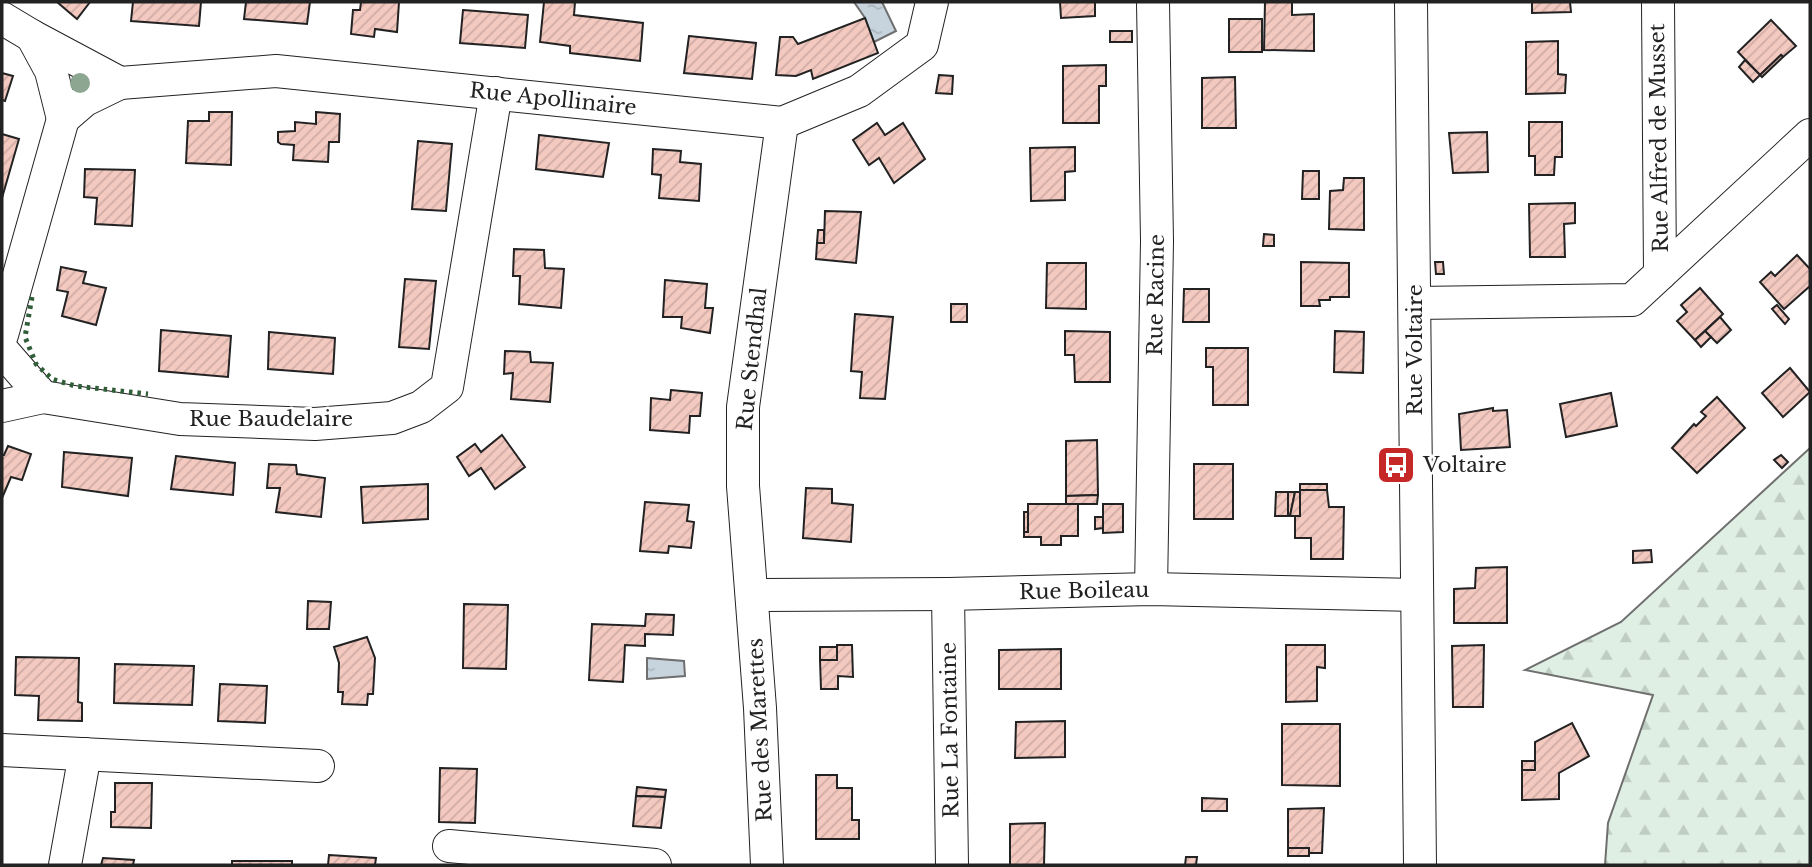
<svg xmlns="http://www.w3.org/2000/svg" width="1812" height="867" font-family="'Libre Baskerville',serif">
<style>
.forest{fill:url(#forest-firs);stroke:#6f6f6f;stroke-width:2}
.water{fill:url(#water-ripples);stroke:#6f6f6f;stroke-width:2}
.building{fill:url(#building-hatch);stroke:#222;stroke-width:2}
.lines{fill:none;stroke-linecap:round;stroke-linejoin:round}
.minor-casing{stroke:#222;stroke-width:34}
.minor{stroke:#fff;stroke-width:32}
.hedge{stroke:#2f5e38;stroke-width:5;stroke-dasharray:3.5 5;stroke-linecap:butt}
.tree{fill:#8da692}
.labels{text-anchor:middle;dominant-baseline:central;stroke-width:5;stroke-linejoin:round;paint-order:stroke}
.street-label{font-size:21px;fill:#222;stroke:#fff}
.poi-label{font-size:21px;fill:#222;stroke:#fff;text-anchor:start}
</style>
<defs>
<pattern id="forest-firs" width="22" height="20" patternUnits="userSpaceOnUse" patternTransform="scale(1.75)"><rect width="22" height="20" fill="#e0efe3"/><path d="M5 1l3.5 6h-7zM16 11l3.5 6h-7z" fill="#c0cdc2"/></pattern>
<pattern id="water-ripples" width="26" height="14" patternUnits="userSpaceOnUse" patternTransform="scale(1.75)"><rect width="26" height="14" fill="#c7d3dd"/><path d="M2 4q2-2 4 0t4 0M15 11q2-2 4 0t4 0" fill="none" stroke="#abb5bd"/></pattern>
<pattern id="building-hatch" width="6" height="6" patternUnits="userSpaceOnUse" patternTransform="scale(1.75)"><rect width="6" height="6" fill="#f3c9c0"/><path d="M-1 1l2-2M0 6l6-6M5 7l2-2" fill="none" stroke="#d0aca5"/></pattern>
</defs>
<rect width="100%" height="100%" fill="#fff"/>
<path class="forest" d="M1810,448V865H1605L1608,823L1653,695L1525,670L1621,622Z"/>
<g class="water">
<path d="M854,2H882L896,31L874,42L865,18Z"/>
<path d="M647,658L684,661L685,676L647,679Z"/>
</g>
<g class="building">
<path d="M57,2H90L77,19Z"/>
<path d="M133,2H201L199,26L131,21Z"/>
<path d="M246,2H310L307,24L244,19Z"/>
<path d="M361,2H399L397,32L375,29L374,37L351,34L353,10H360Z"/>
<path d="M544,2H575L574,15L643,23L640,61L570,53V46L540,42Z"/>
<path d="M1060,2H1095V16L1061,18Z"/>
<path d="M1265,2H1292V15L1314,14V51L1264,50Z"/>
<path d="M1532,2H1570L1571,12L1532,13Z"/>
<path d="M463,10L528,15L525,48L460,43Z"/>
<path d="M865,18L878,53L813,79L811,70L796,76L776,75L780,37H793L798,44Z"/>
<rect x="1229" y="19" width="33" height="33"/>
<path d="M1771,20L1796,46L1783,57L1781,55L1760,75L1738,52Z"/>
<rect x="1110" y="31" width="22" height="11"/>
<path d="M689,36L756,43L752,79L684,73Z"/>
<path d="M1558,41V74L1566,75L1565,93L1526,94V42Z"/>
<path d="M1781,55L1783,57L1762,77L1760,75Z"/>
<path d="M1745,60L1760,75L1753,82L1739,67Z"/>
<path d="M1106,65V86H1099V123H1063V66Z"/>
<path d="M2,73L13,76L5,101L2,100Z"/>
<path d="M939,75L953,76L952,94L936,93Z"/>
<path d="M1235,77L1236,128H1202V78Z"/>
<path d="M209,112H232L231,165L186,163L188,121H209Z"/>
<path d="M316,112L340,114L339,142H329L328,162L293,160L294,145L281,144L278,142V132L295,131V122L316,124Z"/>
<path d="M1529,122H1562V157H1555L1554,175H1535V156H1529Z"/>
<path d="M877,123L885,135L903,123L925,159L894,183L879,158L869,165L853,140Z"/>
<path d="M1487,132L1488,172L1453,173L1449,133Z"/>
<path d="M2,134L19,139L2,198Z"/>
<path d="M539,135L609,143L603,177L536,169Z"/>
<path d="M418,141L452,144L446,211L412,209Z"/>
<path d="M1075,147V171L1065,172V200L1031,201L1030,148Z"/>
<path d="M653,149L681,151L680,162L701,164L699,201L659,198L661,175L652,174Z"/>
<path d="M85,169L135,170L132,226L95,224L97,198L84,197Z"/>
<path d="M1303,171H1319V199H1302Z"/>
<path d="M1344,178H1364V230L1329,229L1330,191L1343,190Z"/>
<path d="M1575,203V223L1564,224L1565,257H1530L1529,204Z"/>
<path d="M825,211L861,212L856,263L816,259L817,243H824Z"/>
<path d="M818,230H824V243H817Z"/>
<path d="M1264,234L1274,235V246H1263Z"/>
<path d="M514,249L544,250L545,268L564,269L561,308L519,304L520,276H513Z"/>
<path d="M1797,255L1810,269V286L1784,309L1760,282L1771,272L1775,276Z"/>
<path d="M1301,262L1349,263V297H1330V300H1319L1320,306H1301Z"/>
<path d="M1435,262H1443L1444,274H1436Z"/>
<path d="M1047,263H1086V309L1046,308Z"/>
<path d="M61,267L86,272L83,283L106,288L96,325L62,316L68,292L57,290Z"/>
<path d="M405,279L436,281L429,349L399,347Z"/>
<path d="M665,280L707,284L705,308H713L710,333L681,328L682,317H663Z"/>
<path d="M1700,288L1723,314L1695,340L1677,321L1687,312L1681,305Z"/>
<path d="M1184,289H1209V322H1183Z"/>
<rect x="951" y="304" width="16" height="18"/>
<path d="M1777,305L1789,319L1785,324L1772,309Z"/>
<path d="M855,314L893,317L885,399L860,398L862,372L851,371Z"/>
<path d="M1720,317L1731,330L1717,343L1705,331Z"/>
<path d="M161,330L231,336L228,377L159,371Z"/>
<path d="M1065,331L1110,332V382H1075L1074,355H1065Z"/>
<path d="M1335,331L1364,332L1363,373L1334,372Z"/>
<path d="M1705,331L1711,337L1701,347L1695,340Z"/>
<path d="M269,332L335,338L333,374L268,369Z"/>
<path d="M1206,348H1248V405H1213V367H1206Z"/>
<path d="M505,351L530,352L531,362L553,363L550,402L511,399L513,373L504,374Z"/>
<path d="M1790,368L1810,392L1783,417L1762,393Z"/>
<path d="M671,390L702,393L700,416H690L689,433L650,430L651,398L670,400Z"/>
<path d="M1611,393L1617,426L1566,437L1560,404Z"/>
<path d="M1717,397L1745,428L1697,473L1672,448L1694,424L1696,426L1706,416L1701,412Z"/>
<path d="M1493,408V411L1507,410L1510,447L1461,450L1459,414Z"/>
<path d="M502,435L525,467L495,489L481,468L469,476L457,457L475,444L481,452Z"/>
<path d="M1097,440L1098,495L1066,496V441Z"/>
<path d="M8,446L31,454L22,480L11,477L2,498V455H4Z"/>
<path d="M64,452L132,458L128,496L62,487Z"/>
<path d="M1781,455L1788,462L1782,468L1774,460Z"/>
<path d="M176,456L235,463L233,495L171,489Z"/>
<path d="M269,464L296,465L297,474L325,478L321,517L276,512L280,488H267Z"/>
<rect x="1194" y="464" width="39" height="55"/>
<path d="M428,484V519L363,523L361,487Z"/>
<rect x="1300" y="484" width="27" height="6"/>
<path d="M806,488L832,489V503L853,505L851,542L803,538Z"/>
<path d="M1300,490H1327L1329,507H1344L1343,559H1311V538H1295V516H1300Z"/>
<path d="M1276,492H1288V516H1275Z"/>
<path d="M1288,492H1295L1290,516H1288Z"/>
<path d="M1295,492H1300V516H1290Z"/>
<path d="M1098,495L1097,504H1066V496Z"/>
<path d="M645,502L689,505L687,521L694,522L691,548L669,546L668,553L640,551Z"/>
<path d="M1028,504H1078V536H1061V545H1041V537H1024V532H1028Z"/>
<path d="M1103,504H1123V532L1103,533Z"/>
<rect x="1024" y="512" width="4" height="20"/>
<path d="M1095,517H1103V528L1095,529Z"/>
<path d="M1651,550L1652,562L1633,563V551Z"/>
<path d="M1507,567V623H1454V589L1475,588L1476,568Z"/>
<path d="M308,601L331,602L329,629H307Z"/>
<path d="M464,604L508,605L506,669L463,668Z"/>
<path d="M646,614L674,615L673,635L645,634V646L625,645L623,682L589,680L592,624L645,626Z"/>
<path d="M367,637L375,658L373,694H368L367,705L342,704L343,692H338L339,663L334,647Z"/>
<path d="M837,645H852L853,677L838,676V689H821L820,660H837Z"/>
<path d="M1286,645H1325V668L1317,667V701L1286,702Z"/>
<path d="M1484,645L1483,707H1453L1452,646Z"/>
<rect x="820" y="647" width="17" height="13"/>
<path d="M1061,649V689H999V650Z"/>
<path d="M16,657L79,658L78,702L82,703V721L38,720L39,696L15,695Z"/>
<path d="M115,664L194,666L192,705L114,703Z"/>
<path d="M220,684L267,686L265,723L218,721Z"/>
<path d="M1065,721V757L1015,758L1016,722Z"/>
<path d="M1572,723L1589,756L1559,773V799L1522,800V770H1535V742Z"/>
<path d="M1282,724H1340V786L1282,785Z"/>
<rect x="1522" y="761" width="13" height="9"/>
<path d="M440,768L477,769L475,823L439,822Z"/>
<path d="M816,775H837V788H852V820H859V839H816Z"/>
<path d="M115,783H152L151,828L111,827V812H115Z"/>
<path d="M637,787L666,790L665,797L636,796Z"/>
<path d="M636,796L665,797L661,828L633,826Z"/>
<path d="M1202,798L1227,799V811H1202Z"/>
<path d="M1324,808L1322,853H1309V848H1288V809Z"/>
<path d="M1045,823L1044,865H1010V824Z"/>
<rect x="1288" y="848" width="21" height="8"/>
<path d="M329,855L376,858L375,865H328Z"/>
<path d="M1186,857H1197L1196,865H1185Z"/>
<path d="M103,858L134,860L133,865H101Z"/>
<rect x="232" y="861" width="60" height="4"/>
</g>
<g class="lines">
<defs>
<g id="minor">
<path d="M1411,2L1420,865"/>
<path d="M1658,2L1660,274"/>
<path d="M2,18L32,36"/>
<path d="M32,36L120,83L85,100L63,119L51,71Z"/>
<path d="M120,83L276,71L782,123L859,91L922,45L932,2"/>
<path d="M1415,303L1632,300L1810,135"/>
<path d="M2,335L63,119"/>
<path d="M2,350L43,397L180,419L315,424L392,418L421,407L447,387L496,93"/>
<path d="M2,406L43,397"/>
<path d="M1151,589L1157,241L1153,2"/>
<path d="M948,594L952,865"/>
<path d="M752,595L948,594L1151,589L1417,595"/>
<path d="M2,750L318,766"/>
<path d="M449,846L655,865"/>
<path d="M65,865L85,754"/>
<path d="M767,865L760,708L743,486V407L782,123"/>
</g>
</defs>
<use href="#minor" class="minor-casing"/>
<use href="#minor" class="minor"/>
<path class="hedge" d="M32,297L25,337L36,364L52,379L75,386L148,394"/>
</g>
<circle class="tree" cx="80" cy="83" r="10"/>
<defs>
<symbol id="bus-square" viewBox="-11 -11 22 22"><rect x="-9" y="-9" width="18" height="18" rx="4" fill="#c62828" stroke="#fff"/><path d="M-5-6H5V4H4V6H2V4H-2V6H-4V4H-5ZM-3.5-4V0h7V-4ZM-3.5 1.2v1.5H-2V1.2ZM2 1.2v1.5H3.5V1.2Z" fill="#fff"/></symbol>
</defs>
<g fill-rule="evenodd">
<use href="#bus-square" x="1374" y="443" width="44" height="44"/>
</g>
<g class="labels">
<g class="street-label">
<text transform="translate(553 99) rotate(6)">Rue Apollinaire</text>
<text transform="translate(1659 138) rotate(-91)">Rue Alfred de Musset</text>
<text transform="translate(1156 295) rotate(-89)">Rue Racine</text>
<text transform="translate(1415 350) rotate(-90)">Rue Voltaire</text>
<text transform="translate(752 359) rotate(-84)">Rue Stendhal</text>
<text x="271" y="419">Rue Baudelaire</text>
<text transform="translate(1084 591) rotate(-1)">Rue Boileau</text>
<text transform="translate(760 730) rotate(-93)">Rue des Marettes</text>
<text transform="translate(950 730) rotate(-91)">Rue La Fontaine</text>
</g>
<g class="poi-label">
<text x="1423" y="465">Voltaire</text>
</g>
</g>
<rect width="1812" height="867" fill="none" stroke="#222222" stroke-width="7"/>
</svg>
